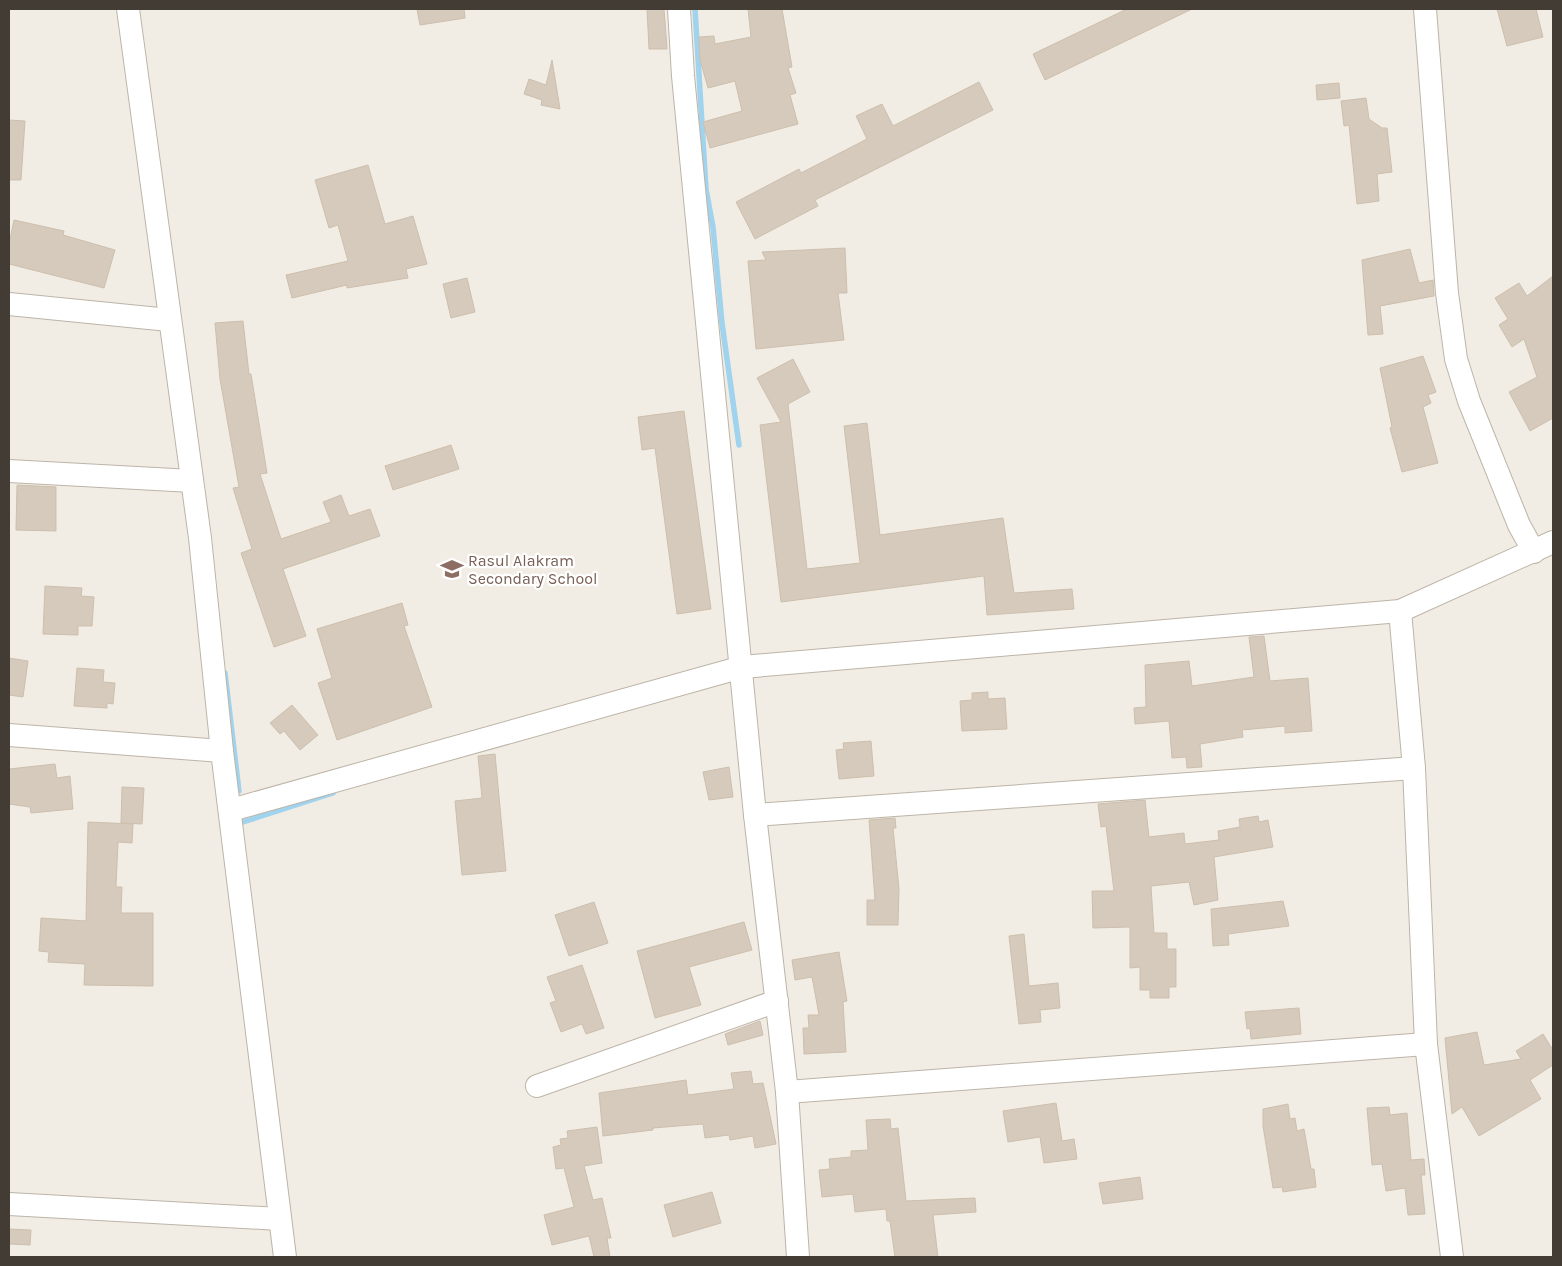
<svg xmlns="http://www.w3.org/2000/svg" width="1562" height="1266" font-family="Karla,sans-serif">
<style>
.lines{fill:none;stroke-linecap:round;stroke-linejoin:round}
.stream{stroke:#a0d3ee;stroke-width:5.5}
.building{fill:#d6cabc;stroke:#cdbfad}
.street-casing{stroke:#bdb4a7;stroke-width:24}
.street{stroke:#fff;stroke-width:22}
.labels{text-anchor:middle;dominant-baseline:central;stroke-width:4.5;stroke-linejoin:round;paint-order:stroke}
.education-label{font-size:16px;fill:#785e54;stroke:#fff;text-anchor:start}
</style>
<rect width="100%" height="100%" fill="#f2ede4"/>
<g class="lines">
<g class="stream">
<path d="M695,9L706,189L713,227L722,323L739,445"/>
<path d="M225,673L239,791"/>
<path d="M243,822L333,793"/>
</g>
</g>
<g class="building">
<path d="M417,9H464L465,18L420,25Z"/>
<path d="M647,9H664L667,49H649Z"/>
<path d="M748,9H782L792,67L788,68L796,93L790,95L798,124L710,148L703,122L742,111L735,81L708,88L700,60L699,37L714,36L715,44L751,37Z"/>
<path d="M1127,9H1192L1045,80L1033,54Z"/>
<path d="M1497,9H1536L1543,37L1507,46Z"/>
<path d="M552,60L560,109L541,105L542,100L524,94L529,79L546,85Z"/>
<path d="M979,82L993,110L815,200L818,206L755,239L736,202L799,169L801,173L867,139L856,116L882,104L893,126Z"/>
<path d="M1339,83L1340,98L1317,100L1316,85Z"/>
<path d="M1366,98L1369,119L1382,128H1387L1392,172L1377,174L1379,201L1357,204L1349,125L1344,126L1341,101Z"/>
<path d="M9,120L25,121L21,180H9Z"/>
<path d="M368,165L385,224L413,216L427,264L406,269L408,278L347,288V285L292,298L286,275L348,261L338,225L329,228L315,180Z"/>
<path d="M14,220L64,231L63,235L115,250L104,288L9,264V244Z"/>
<path d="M845,248L847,293H838L844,340L756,349L748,261L766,260L762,252Z"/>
<path d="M1410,249L1419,283L1433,280L1434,296L1380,306L1383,334L1368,335L1362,260Z"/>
<path d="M1553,276V418L1530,431L1509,392L1537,377L1524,339L1512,347L1499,325L1508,319L1495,298L1519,283L1527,296Z"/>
<path d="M467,278L475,312L451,318L443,284Z"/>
<path d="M243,321L249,374H251L267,473L260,474L281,539L331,522L323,502L341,495L349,516L370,509L380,536L283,569L306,636L274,647L241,553L252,549L233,488L239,487L220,379L215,323Z"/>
<path d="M1423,356L1436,392L1428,395L1431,403L1423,407L1438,463L1402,472L1390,428L1392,427L1380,368Z"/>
<path d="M793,359L810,392L788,404L807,569L860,563L844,426L867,423L880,535L1003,518L1014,593L1072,589L1074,609L987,615L984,576L781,602L760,425L781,422L757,378Z"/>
<path d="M684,411L711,609L677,614L655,448L642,450L638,417Z"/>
<path d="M451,445L459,469L393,490L385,466Z"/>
<path d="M17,485L56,487V531L16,530Z"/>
<path d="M45,586L82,588L81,596L94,597L92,626H78V635L43,634Z"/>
<path d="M402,603L408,625L404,626L432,707L337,740L318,683L332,678L317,629Z"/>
<path d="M1264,636L1270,681L1308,678L1312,731L1285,733V726L1242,730L1243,737L1200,744L1202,767L1187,768L1186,757L1172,758L1169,721L1135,724L1134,708L1146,707L1145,665L1189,661L1192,686L1254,677L1249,637Z"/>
<path d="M9,658L28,661L23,697L9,695Z"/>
<path d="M77,668L104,670L103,682L115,683L113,704L107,703V708L74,706Z"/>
<path d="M988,692V699L1005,698L1007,729L962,731L960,701L972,700V693Z"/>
<path d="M292,705L318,735L300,750L284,731L280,734L270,723Z"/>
<path d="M871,741L874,776L839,779L836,750L844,749L843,743Z"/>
<path d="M495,754L506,871L462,875L455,801L482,798L478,756Z"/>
<path d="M55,764L57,778L70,776L73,809L31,813L30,807L9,804V769Z"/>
<path d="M729,767L733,797L709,800L703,772Z"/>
<path d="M122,787L144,788L142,824L121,823Z"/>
<path d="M1145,800L1149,837L1184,833L1185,844L1219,840L1218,831L1240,827L1239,819L1258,816L1259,822L1268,820L1273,847L1214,857L1218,900L1194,905L1189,882L1151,886L1154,933H1167V949H1176V987H1169V998H1150V990H1140V967L1130,968V927L1093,928L1092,891H1114L1106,826L1101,827L1098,804Z"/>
<path d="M895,818L896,828H893L899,889L898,925H867V900H875L869,820Z"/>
<path d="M88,822L133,824L132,843L118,842L116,887H122L121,913H153V986L84,985L85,964L48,962L49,952L39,951L41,918L86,921Z"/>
<path d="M1283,901L1289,926L1228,934L1229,945L1213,946L1211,909Z"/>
<path d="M594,902L608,943L569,956L555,915Z"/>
<path d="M744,922L752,950L689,967L701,1005L655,1018L637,951Z"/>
<path d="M1024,934L1029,986L1058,983L1060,1008L1040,1010L1041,1022L1019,1024L1009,936Z"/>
<path d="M839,952L847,1001L843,1002L846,1052L804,1054L803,1028H809L808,1015H819L812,977L795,980L792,960Z"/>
<path d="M582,965L604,1028L586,1034L582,1024L561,1032L550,1003L556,1001L547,977Z"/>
<path d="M1299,1008L1301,1034L1251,1039L1250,1028L1247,1029L1245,1012Z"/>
<path d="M760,1021L763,1035L728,1045L725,1034Z"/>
<path d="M1477,1032L1484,1065L1521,1059L1516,1051L1543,1034L1553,1050V1065L1530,1080L1541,1099L1479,1136L1462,1107L1452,1114L1445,1038Z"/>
<path d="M751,1071L753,1084L763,1083L776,1144L755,1148L753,1136L730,1140L729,1135L705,1138L703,1124L653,1128V1130L603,1136L599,1093L686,1080L688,1095L734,1089L731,1073Z"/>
<path d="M1056,1103L1062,1141L1074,1139L1077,1159L1044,1163L1040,1137L1008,1142L1003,1111Z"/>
<path d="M1288,1104L1290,1119L1295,1118L1297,1131L1304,1129L1311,1169H1314L1316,1187L1283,1192L1282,1187L1273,1188L1263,1126V1109Z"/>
<path d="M1389,1107L1390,1115L1407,1113L1411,1160L1424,1159L1425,1175H1421L1425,1214L1408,1215L1405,1188L1386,1191L1382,1164L1372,1165L1367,1108Z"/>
<path d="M890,1119L891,1129L898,1128L906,1201L975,1198L976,1212L933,1215L938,1257H895L890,1221H887L886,1209L855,1212L853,1194L822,1197L819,1170L830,1169L829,1159L851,1157V1151L868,1150L866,1120Z"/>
<path d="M597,1127L602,1163L584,1166L593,1200L602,1198L611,1238H607L610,1257H594L589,1236L552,1245L544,1215L574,1207L564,1168L556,1169L553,1147L561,1145L560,1139L568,1138L567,1131Z"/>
<path d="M1140,1177L1143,1199L1103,1204L1099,1183Z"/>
<path d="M712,1192L721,1223L673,1237L664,1205Z"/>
<path d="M9,1229L31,1230L30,1245L9,1244Z"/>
</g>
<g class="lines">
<defs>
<g id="street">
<path d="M128,9L200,538L222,751L285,1257"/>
<path d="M679,9L683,76L755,815L787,1092L798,1257"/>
<path d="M1425,9L1447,293L1456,359L1469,401L1519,525L1534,552"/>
<path d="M9,304L169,320"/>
<path d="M9,471L192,481"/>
<path d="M1400,611L1414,768L1426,1044L1452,1257"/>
<path d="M9,735L222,751"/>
<path d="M231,810L742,667L1400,611L1553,542"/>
<path d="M755,815L1414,768"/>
<path d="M537,1086L777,1001"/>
<path d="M787,1092L1426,1044"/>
<path d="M9,1204L280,1219"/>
</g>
</defs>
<use href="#street" class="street-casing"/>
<use href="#street" class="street"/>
</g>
<defs>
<symbol id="school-bare" viewBox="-9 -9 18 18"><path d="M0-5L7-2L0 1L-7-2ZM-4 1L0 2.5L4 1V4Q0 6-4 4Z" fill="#8d6e63" stroke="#fff" stroke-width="2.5" paint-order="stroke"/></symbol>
</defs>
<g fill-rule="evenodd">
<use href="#school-bare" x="436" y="553" width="32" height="32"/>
</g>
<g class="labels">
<g class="education-label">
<text x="468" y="560">Rasul Alakram<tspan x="468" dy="18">Secondary School</tspan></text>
</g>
</g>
<rect width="1562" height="1266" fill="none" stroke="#433c34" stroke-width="20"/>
</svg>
